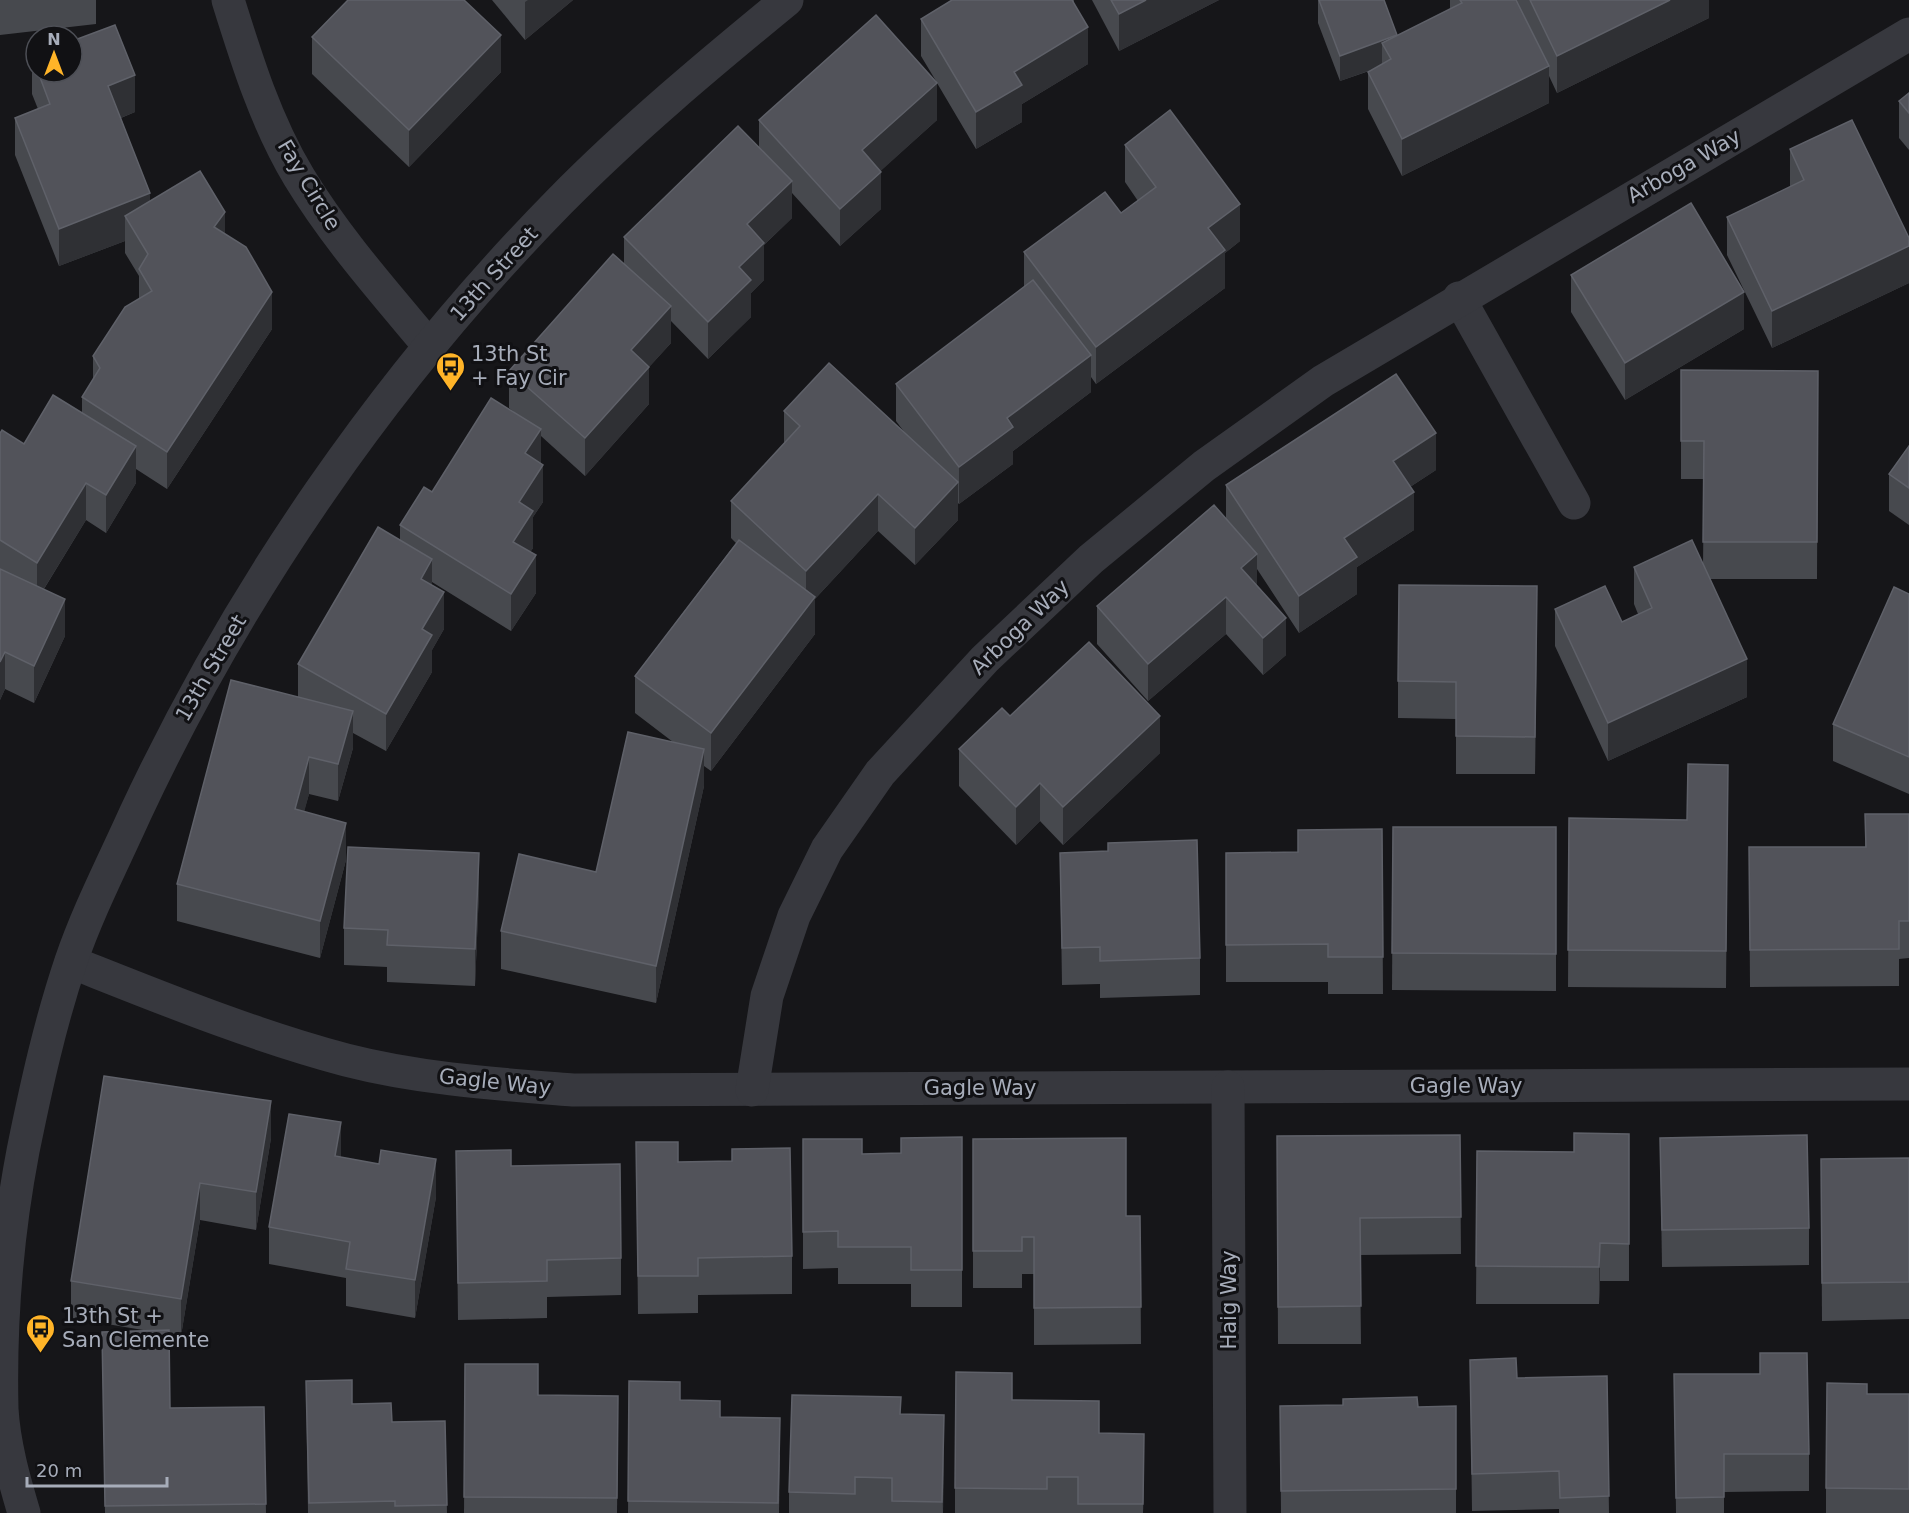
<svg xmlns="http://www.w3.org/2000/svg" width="1909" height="1513" font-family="'DejaVu Sans',sans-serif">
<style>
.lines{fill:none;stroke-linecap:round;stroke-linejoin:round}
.minor{stroke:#37383e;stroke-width:33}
.tertiary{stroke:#37383e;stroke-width:33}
.wall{fill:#47494e}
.shaded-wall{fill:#2f3034}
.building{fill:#52535a;stroke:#5f6169;stroke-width:1.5}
.labels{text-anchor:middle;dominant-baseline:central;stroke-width:6;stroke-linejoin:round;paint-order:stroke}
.street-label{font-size:21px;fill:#a7adba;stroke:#111114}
.poi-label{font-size:21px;fill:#a7adba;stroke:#111114;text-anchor:start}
</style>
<rect width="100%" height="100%" fill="#161619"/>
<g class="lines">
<g class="minor">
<path d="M228,0C247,61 266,122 299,177C336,238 384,292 430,347"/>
<path d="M1459,298L1574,503"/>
<path d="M71,962C162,998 252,1035 346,1060C420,1079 497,1084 573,1090L1909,1084"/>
<path d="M1228,1087L1230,1513"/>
<path d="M752,1090L767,996L794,916L827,849L880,773L985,659L1091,559L1204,466L1323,381L1909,34"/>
</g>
<path class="tertiary" d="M24,1513C14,1479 4,1444 2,1409C0,1324 7,1235 23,1151C36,1087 50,1023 71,961C88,911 113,863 135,814C240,589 386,378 560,201C631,129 709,64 787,0"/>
</g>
<g class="wall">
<path d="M0,0H96V24L0,35Z"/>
<path d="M492,0H573L525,40Z"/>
<path d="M1074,0V4L1088,64L1022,104V122L976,149L937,83V120L880,171L881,209L840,246L792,193V218L764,245V280L751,293V317L708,359L671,321V343L649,367V404L585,476L541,436V463L543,502L533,517V548L530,552L536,593L511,631L432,582V585L444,629L432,650V672L386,751L353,733V748L338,801L309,794L304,811L346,860L320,958L177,921V884L298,697V664L400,540V525L432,492L514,412L509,408V371L624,264V237L759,148V120L936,81L921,56V19Z"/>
<path d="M1092,0H1219L1119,51Z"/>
<path d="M1318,0H1384L1397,36L1450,9V0H1709V18L1557,93L1549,76V103L1402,176L1368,109V72L1372,70L1340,81L1318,23Z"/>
<path d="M312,37L501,72L409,167L312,74Z"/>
<path d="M36,55V72H72L135,112L121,118L150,201L225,234L272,329L167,489L136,469V483L106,533L86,520L44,589L65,636L34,703L5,689L0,700V433L24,444L82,413V397L93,380V356L139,299V276L125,253V241L59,266L15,155V118L38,109L32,94V56Z"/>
<path d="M1909,93V150L1899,138V101Z"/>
<path d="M1125,145L1240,241L1225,253V288L1096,384L1091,377V392L1013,451V464L959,504L958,503V520L915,565L878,531L815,599V634L711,771L704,766V786L656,1003L501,969V931L596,872L673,742L635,713V676L736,543L731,538V501L784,444V411L905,433L896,421V384L1024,287V252L1121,213L1138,201L1125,182Z"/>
<path d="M1790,149L1909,238V283L1772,348L1727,255V217L1790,187Z"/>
<path d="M1571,275L1744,329L1625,400L1571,312Z"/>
<path d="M1681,370L1818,371L1817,579H1710L1747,697L1608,761L1555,646V609L1622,622L1638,614L1634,604V567L1703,564L1704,479H1681Z"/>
<path d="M1909,446V525L1889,511V474Z"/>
<path d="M1436,470L1410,487L1414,530L1357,567V594L1299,633L1257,569V586L1286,655L1263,675L1226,634L1148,701L1097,644V606L1226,518V485Z"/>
<path d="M1909,594V794L1833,761V724Z"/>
<path d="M1537,624L1535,774H1456V719L1398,718V681Z"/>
<path d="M1010,716L1160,753L1063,845L1040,821L1016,845L959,786V749Z"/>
<path d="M1728,765L1726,988L1568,987L1569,818L1687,820Z"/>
<path d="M1865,814H1909V958L1899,959V986L1750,987L1749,847H1865Z"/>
<path d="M1393,827H1556V991L1392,990Z"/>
<path d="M1382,829L1383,994H1328V982H1226V853L1298,852V830Z"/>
<path d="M1060,853L1200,958V995L1100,998V984L1062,985Z"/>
<path d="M479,890L475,986L387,982V967L344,965V928Z"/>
<path d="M104,1076L271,1138L256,1230L200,1220L181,1336L169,1334L170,1408L264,1407L266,1513H105L102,1332L149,1331L71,1318V1281Z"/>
<path d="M1629,1134V1281H1600L1599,1304H1476L1477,1151L1574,1152Z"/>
<path d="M1460,1135L1461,1254L1360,1255L1361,1344H1278L1277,1136Z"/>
<path d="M962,1137V1307H911V1284H838V1268L803,1269V1139L862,1154L901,1153Z"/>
<path d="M1660,1138L1809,1228V1265L1662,1267Z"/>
<path d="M973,1139L1126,1216H1140L1141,1344L1034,1345V1274H1022V1288H973Z"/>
<path d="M636,1142L678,1162L732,1161L792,1256V1294L698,1295V1313L638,1314Z"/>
<path d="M456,1151L511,1166L621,1258V1295L547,1297V1318L458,1320Z"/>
<path d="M341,1157L436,1197L415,1318L346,1306V1278L269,1264V1227Z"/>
<path d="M1909,1158V1319L1822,1321L1821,1159Z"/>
<path d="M1760,1353L1809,1454V1491L1724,1492V1513H1676L1674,1374H1760Z"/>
<path d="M1470,1360L1517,1378L1607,1376L1609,1513H1559V1509L1472,1511Z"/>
<path d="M465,1364L538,1395L618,1433L617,1513H464Z"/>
<path d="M306,1381L392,1422L445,1421L447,1513H308Z"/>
<path d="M629,1381L680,1400L720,1417L780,1455L779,1513H628Z"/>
<path d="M1867,1394H1909V1513H1826V1488Z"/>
<path d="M1012,1400L1099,1433L1144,1471L1143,1513H955V1488Z"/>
<path d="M1280,1406L1418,1407L1456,1406V1513H1281Z"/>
<path d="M901,1414L944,1452L943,1513H789V1492Z"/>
</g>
<g class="shaded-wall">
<path d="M528,0H573L525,40V2Z"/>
<path d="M1146,0H1219L1119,51V14Z"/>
<path d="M1670,0H1709V18L1557,93V56Z"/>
<path d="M1088,27V64L1022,104V122L976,149V112L1014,72Z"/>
<path d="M501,35V72L409,167V130Z"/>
<path d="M1397,35V60L1391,59L1382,43V66L1340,81V56Z"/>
<path d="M1549,66V103L1402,176V139Z"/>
<path d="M135,75V112L108,123V86Z"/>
<path d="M937,83V120L862,188V150Z"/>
<path d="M881,172V209L840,246V209Z"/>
<path d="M792,181V218L764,245V280L751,293V317L708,359V322L739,267L747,224Z"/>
<path d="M150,193V231L125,216V241L59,266V229Z"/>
<path d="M1240,204V241L1225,253V288L1096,384V347L1208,228Z"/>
<path d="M225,212V249L214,227Z"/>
<path d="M1909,246V283L1772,348V311Z"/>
<path d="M272,292V329L167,489V452Z"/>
<path d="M1744,292V329L1625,400V363Z"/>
<path d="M671,306V343L631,387V350Z"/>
<path d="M1091,355V392L1013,451V464L959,504V467L1007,418Z"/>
<path d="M649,367V404L585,476V438Z"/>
<path d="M541,429V466L525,453Z"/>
<path d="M1436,433V470L1393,498V461Z"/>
<path d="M136,446V483L106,533V495Z"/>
<path d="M543,465V502L533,517V548L513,580V542L519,502Z"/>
<path d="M958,482V520L915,565V528Z"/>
<path d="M86,483V520L37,600V563Z"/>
<path d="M1414,492V530L1357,567V594L1299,633V596L1344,538Z"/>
<path d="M878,494V531L815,599V634L711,771V733L806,608V571Z"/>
<path d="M1257,554V591L1241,568Z"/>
<path d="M536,555V593L511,631V594Z"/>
<path d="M432,559V596L421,579Z"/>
<path d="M1537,586V624L1535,774V737Z"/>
<path d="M444,592V629L432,650V672L386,751V714L422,629Z"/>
<path d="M1226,597V634L1148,701V664Z"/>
<path d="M65,599V636L34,703V666Z"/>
<path d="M1286,618V655L1263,675V638Z"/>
<path d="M5,652V689L0,700V662Z"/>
<path d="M1747,659V697L1608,761V723Z"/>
<path d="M353,711V748L338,801V764Z"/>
<path d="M1160,716V753L1063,845V807Z"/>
<path d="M704,749V786L656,1003V966Z"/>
<path d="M309,757V794L295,846V809Z"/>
<path d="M1040,783V821L1016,845V807Z"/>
<path d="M346,823V860L320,958V921Z"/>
<path d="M479,853V890L475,986V949Z"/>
<path d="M271,1101V1138L256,1230V1192Z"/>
<path d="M341,1122V1160L335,1156Z"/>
<path d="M436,1159V1197L415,1318V1280Z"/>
<path d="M200,1183V1220L181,1336V1299Z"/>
<path d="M1600,1243V1281L1599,1304V1267Z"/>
<path d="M944,1415V1452L942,1513V1502Z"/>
<path d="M1144,1434V1471L1143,1513V1504Z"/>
</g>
<g class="building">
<path d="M348,0H464L501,35L409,130L312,37Z"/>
<path d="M952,0H1072L1088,27L1014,72L1022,85L976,112L921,19Z"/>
<path d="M1111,0H1146L1119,14Z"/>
<path d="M1319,0H1384L1397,35L1340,56Z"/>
<path d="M1460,0H1516L1549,66L1402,139L1368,72L1391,59L1382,43L1462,3Z"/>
<path d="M1530,0H1670L1557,56Z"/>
<path d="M876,15L937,83L862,150L881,172L840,209L759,120Z"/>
<path d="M115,25L135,75L108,86L150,193L59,229L15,118L50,104L38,72H72V41Z"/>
<path d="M36,55V67L32,56Z"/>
<path d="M1909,93V113L1899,101Z"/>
<path d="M1170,110L1240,204L1208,228L1225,250L1096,347L1024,252L1105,192L1121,213L1156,187L1125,145Z"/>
<path d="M1852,120L1909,238V246L1772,311L1727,217L1804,180L1790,149Z"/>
<path d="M738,126L792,181L747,224L764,243L739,267L751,280L708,322L624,237Z"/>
<path d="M200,171L225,212L214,227L246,247L272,292L167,452L82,397L100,368L93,356L125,307L152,291L139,269L148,254L125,216Z"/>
<path d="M1691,203L1744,292L1625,363L1571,275Z"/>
<path d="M613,254L671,306L631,350L649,367L585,438L509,371Z"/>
<path d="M1033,280L1091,355L1007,418L1013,427L959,467L896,384Z"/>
<path d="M829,363L958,482L915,528L878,494L806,571L731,501L800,426L784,411Z"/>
<path d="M1681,370L1818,371L1817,542H1703L1704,441H1681Z"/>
<path d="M1396,374L1436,433L1393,461L1414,492L1344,538L1357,557L1299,596L1226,485Z"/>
<path d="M53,395L136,446L106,495L86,483L37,563L0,540V433L2,430L24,444Z"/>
<path d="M491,398L541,429L525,453L543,465L519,502L533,511L513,542L536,555L511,594L400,525L424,487L432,492Z"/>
<path d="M1909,446V488L1889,474Z"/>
<path d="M1214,505L1257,554L1241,568L1286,618L1263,638L1226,597L1148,664L1097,606Z"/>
<path d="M378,527L432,559L421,579L444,592L422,629L432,635L386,714L298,664Z"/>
<path d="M739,540L815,597L711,733L635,676Z"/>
<path d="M1692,540L1747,659L1608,723L1555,609L1605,586L1622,622L1652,608L1634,567Z"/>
<path d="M0,569L65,599L34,666L5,652L0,662Z"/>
<path d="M1399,585L1537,586L1535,737L1456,736V682L1398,681Z"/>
<path d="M1894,587L1909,594V757L1833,724Z"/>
<path d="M1089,642L1160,716L1063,807L1040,783L1016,807L959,749L1002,708L1010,716Z"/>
<path d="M231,680L353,711L338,764L309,757L295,809L346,823L320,921L177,884Z"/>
<path d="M628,732L704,749L656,966L501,931L519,854L596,872Z"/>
<path d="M1688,764L1728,765L1726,951L1568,950L1569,818L1687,820Z"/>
<path d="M1865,814H1909V921H1899V949L1750,950L1749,847H1866Z"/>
<path d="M1393,827H1556V954L1392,953Z"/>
<path d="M1382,829L1383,957H1328V944L1226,945V853L1298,852V830Z"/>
<path d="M1197,840L1200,958L1100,961V947L1062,948L1060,853L1108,851V843Z"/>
<path d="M348,847L479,853L475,949L387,945L388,930L344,928Z"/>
<path d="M104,1076L271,1101L256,1192L200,1183L181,1299L71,1281Z"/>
<path d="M289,1114L341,1122L335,1156L379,1164L381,1150L436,1159L415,1280L346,1269L350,1242L269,1227Z"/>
<path d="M1574,1133L1629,1134V1244L1600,1243L1599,1267L1476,1266L1477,1151L1574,1152Z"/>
<path d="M1460,1135L1461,1217L1360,1218L1361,1306L1278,1307L1277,1136Z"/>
<path d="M1807,1135L1809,1228L1662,1230L1660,1138Z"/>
<path d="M962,1137V1270H911V1247H838V1231L803,1232V1139H862V1154L901,1153V1138Z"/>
<path d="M1126,1138V1216H1140L1141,1307L1034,1308V1237H1022V1251H973V1139Z"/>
<path d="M636,1142H678V1162L732,1161V1149L790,1148L792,1256L698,1258V1276H638Z"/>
<path d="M511,1150V1166L620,1164L621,1258L547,1260V1281L458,1283L456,1151Z"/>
<path d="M1909,1158V1282L1822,1283L1821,1159Z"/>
<path d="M169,1330L170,1408L264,1407L266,1504L105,1506L102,1332Z"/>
<path d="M1760,1353H1807L1809,1454H1724V1497L1676,1498L1674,1374H1760Z"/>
<path d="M1516,1358L1517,1378L1607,1376L1609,1496L1560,1498L1559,1471L1472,1474L1470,1360Z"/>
<path d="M465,1364H538V1395L618,1396L617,1498L464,1497Z"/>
<path d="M956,1372L1012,1373V1400L1099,1401V1433L1144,1434L1143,1504H1078V1477H1047V1489L955,1488Z"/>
<path d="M352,1380V1404L391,1403L392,1422L445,1421L447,1505L395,1506V1501L309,1503L306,1381Z"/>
<path d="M629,1381L680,1382V1400L720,1401V1417L780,1418L778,1503L628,1501Z"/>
<path d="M1827,1383L1867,1384V1394H1909V1489L1826,1488Z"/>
<path d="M792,1395L901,1397L900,1414L944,1415L942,1502L892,1501V1478L855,1477V1494L789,1492Z"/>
<path d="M1417,1397L1418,1407L1456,1406V1489L1281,1491L1280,1406L1343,1405V1399Z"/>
</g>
<defs>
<symbol id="bus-pin" viewBox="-11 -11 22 30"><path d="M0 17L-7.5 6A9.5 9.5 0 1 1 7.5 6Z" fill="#ffb428" stroke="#111114"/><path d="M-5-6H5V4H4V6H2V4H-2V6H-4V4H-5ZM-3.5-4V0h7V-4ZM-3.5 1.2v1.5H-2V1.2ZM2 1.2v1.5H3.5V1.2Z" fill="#111"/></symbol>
</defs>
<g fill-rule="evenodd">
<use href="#bus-pin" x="434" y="350" width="33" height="45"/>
<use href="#bus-pin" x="24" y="1312" width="33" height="45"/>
</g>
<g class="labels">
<g class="street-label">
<text transform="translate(1684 166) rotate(-30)">Arboga Way</text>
<text transform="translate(309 185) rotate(59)">Fay Circle</text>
<text transform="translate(494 274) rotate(-48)">13th Street</text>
<text transform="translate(1020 627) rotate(-44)">Arboga Way</text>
<text transform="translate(211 668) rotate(-60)">13th Street</text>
<text transform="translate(495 1082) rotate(6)">Gagle Way</text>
<text x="1466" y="1086">Gagle Way</text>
<text x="980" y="1088">Gagle Way</text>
<text transform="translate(1229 1300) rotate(-90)">Haig Way</text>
</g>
<g class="poi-label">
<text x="471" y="354">13th St<tspan x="471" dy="24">+ Fay Cir</tspan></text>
<text x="62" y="1316">13th St +<tspan x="62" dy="24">San Clemente</tspan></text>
</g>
</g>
<g transform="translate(54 54)"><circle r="28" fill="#111114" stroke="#4d4f56" stroke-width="1.5"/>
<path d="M0-4.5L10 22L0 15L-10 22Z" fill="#ffb428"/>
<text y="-9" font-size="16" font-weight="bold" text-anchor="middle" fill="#a7adba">N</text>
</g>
<path d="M27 1477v9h140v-9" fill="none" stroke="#a7adba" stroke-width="3"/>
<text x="36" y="1477" font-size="18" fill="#a7adba" stroke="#111114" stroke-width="4.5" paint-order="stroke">20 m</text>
</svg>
